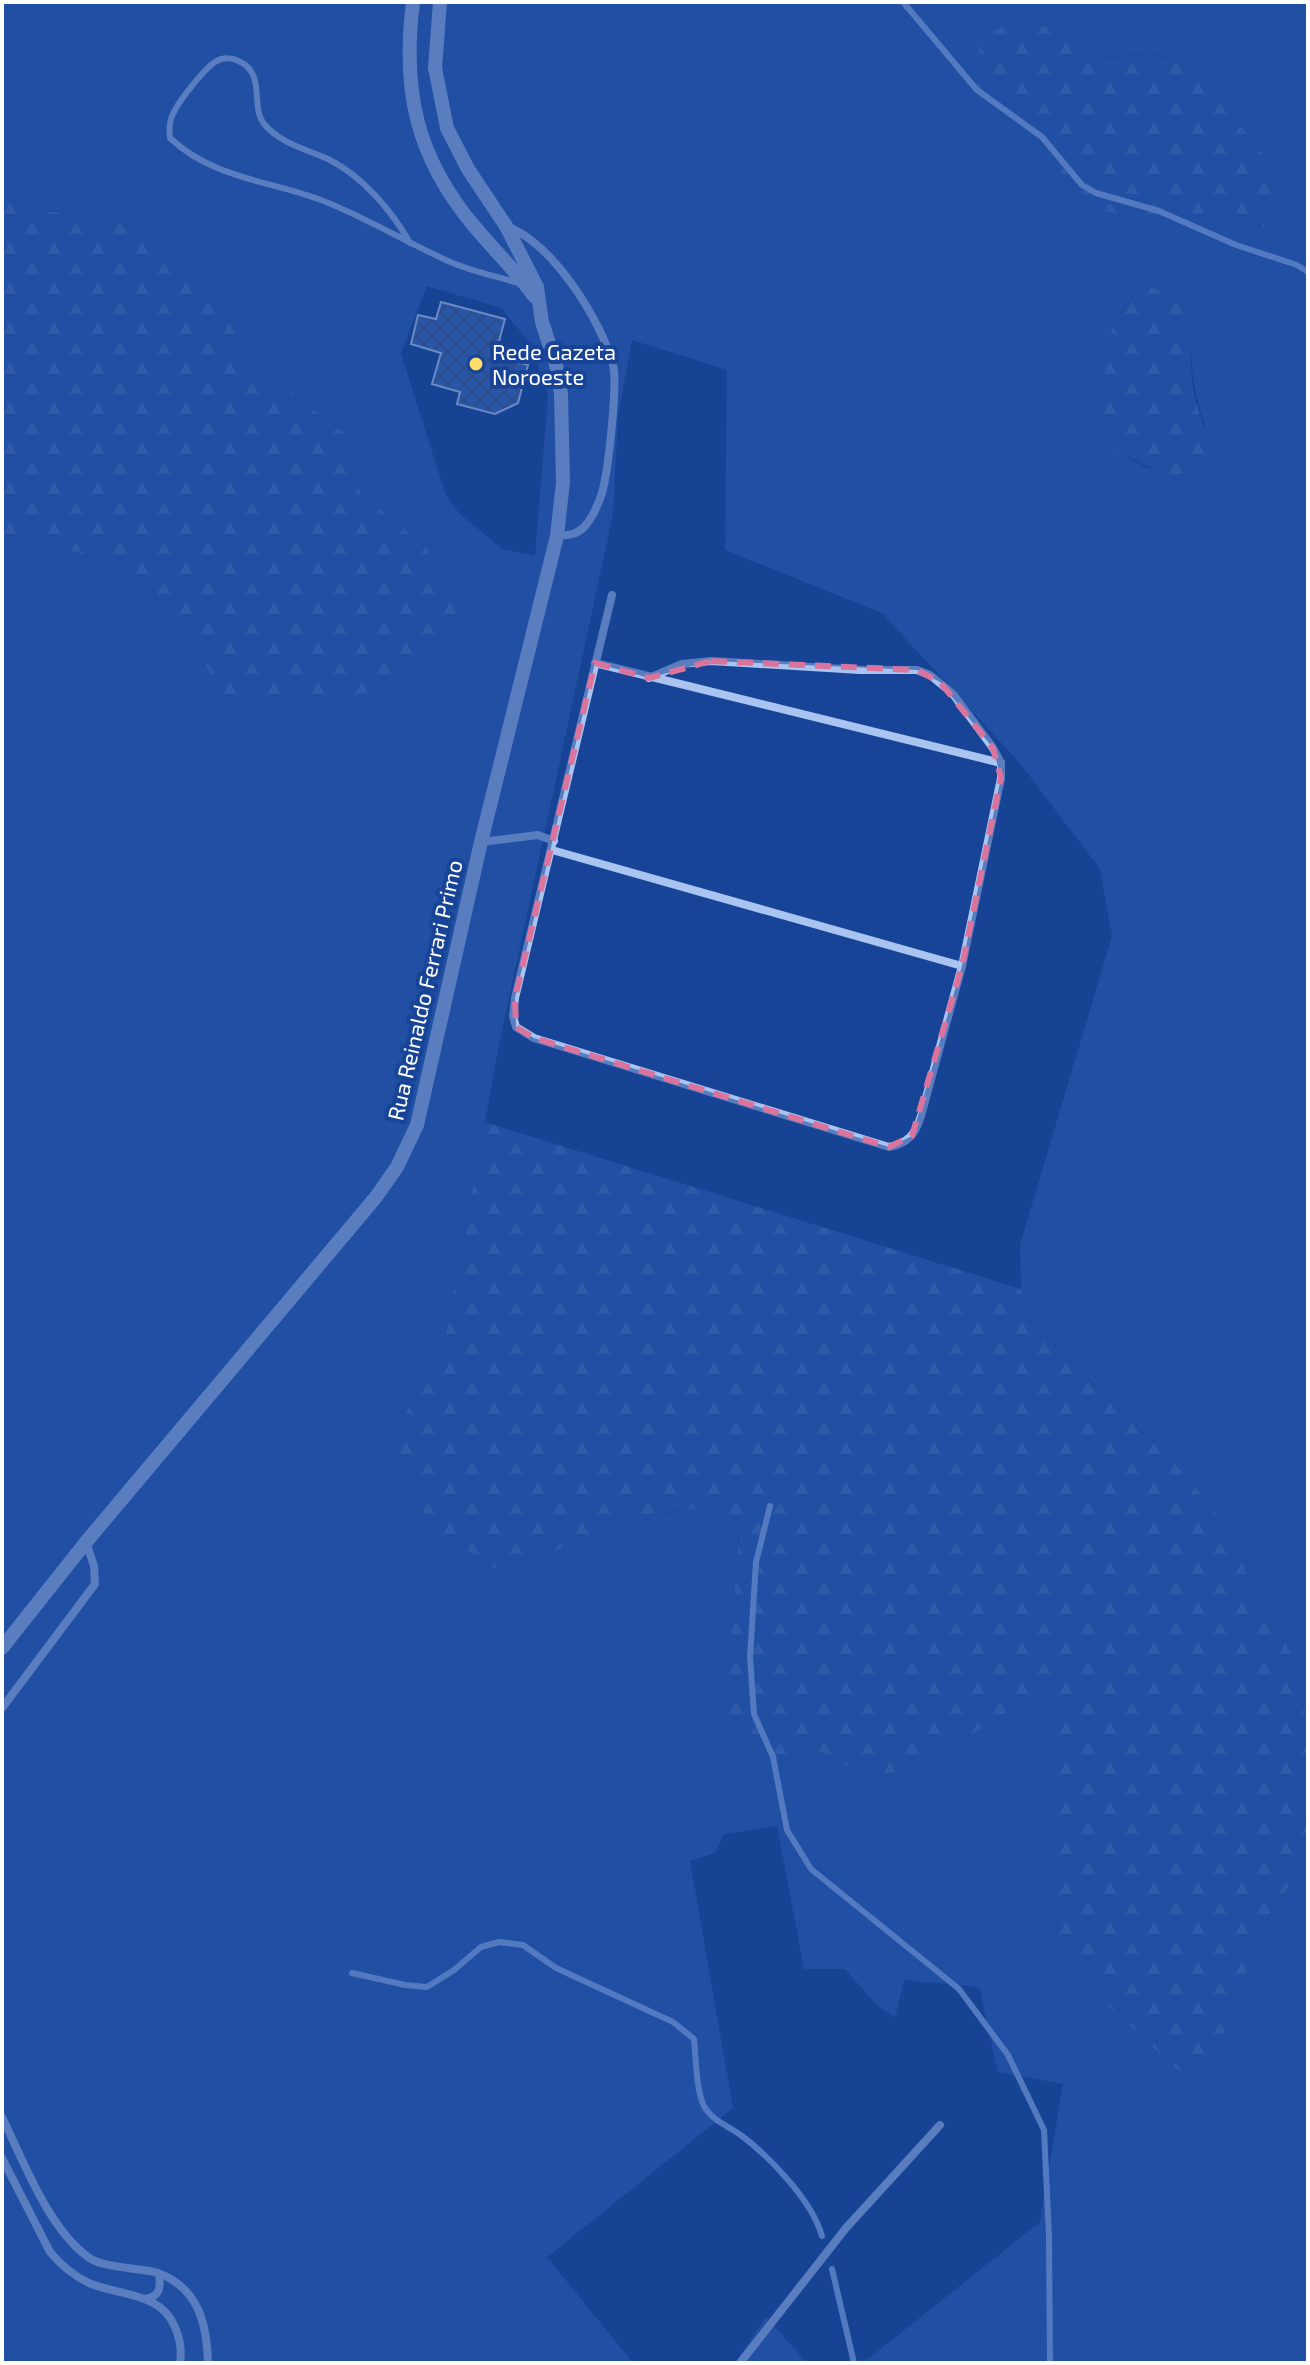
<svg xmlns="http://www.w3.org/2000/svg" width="1310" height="2365" font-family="'Exo 2',sans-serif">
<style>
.grass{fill:#2a5db4;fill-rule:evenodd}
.forest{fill:url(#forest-firs)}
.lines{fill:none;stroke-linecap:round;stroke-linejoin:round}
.stream{stroke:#9bbdf4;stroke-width:6}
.building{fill:url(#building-cross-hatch);stroke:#d0e0fc;stroke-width:2}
.service{stroke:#a9c4f1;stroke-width:6}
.minor{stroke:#a9c4f1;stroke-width:8}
.tertiary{stroke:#a9c4f1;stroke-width:14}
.marked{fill:none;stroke:#da749d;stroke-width:6;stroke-dasharray:16 10;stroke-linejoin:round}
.poi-dot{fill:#ffdf69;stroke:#174496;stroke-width:3}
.labels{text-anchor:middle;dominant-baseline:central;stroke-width:8;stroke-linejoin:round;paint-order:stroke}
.poi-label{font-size:22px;fill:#fff;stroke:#174496;text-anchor:start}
.street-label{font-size:22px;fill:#fff;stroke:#174496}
</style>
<defs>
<pattern id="forest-firs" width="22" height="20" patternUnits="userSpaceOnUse" patternTransform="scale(2)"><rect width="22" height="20" fill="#2a5db4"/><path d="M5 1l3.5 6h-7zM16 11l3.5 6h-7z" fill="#4a75bf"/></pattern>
<pattern id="building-cross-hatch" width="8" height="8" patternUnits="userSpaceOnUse" patternTransform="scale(2)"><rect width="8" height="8" fill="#3f6ebd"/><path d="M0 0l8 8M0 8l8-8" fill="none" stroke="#465b7f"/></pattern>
</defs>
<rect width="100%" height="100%" fill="#174496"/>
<g class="grass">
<path d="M2,2H1308V1723L1292,1655L1248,1580L1236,1537L1184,1473L1027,1317L1021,1289L1020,1245L1112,936L1100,869L1019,762L882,613L725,550L727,370L632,340L618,417L613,514L500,1040L444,1344L417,1382L403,1423L558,1550L632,1517L696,1509L737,1533L774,1760L798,1738L1016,1706L1048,1694L1058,1939L1212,2068L1262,1929L1308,1856V2363H863L1040,2222L1063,2084L998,2072L979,1987L904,1980L895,2018L875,2003L845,1969H804L777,1826L724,1834L715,1853L690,1861L733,2108L547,2257L633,2363H2V540L44,539L146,581L209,671L218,711L236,702L324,699L426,547L361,493L344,433L249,359L212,290L155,238L98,215L36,211L2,198ZM1066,35L1105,57L1149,55L1188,59L1264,227L1228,211L1146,219L1059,175L1051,150L1020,119L981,92ZM427,286L501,308L530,343L548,396L535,556L502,549L460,514L446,496L401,353ZM1142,286L1192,325C1190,363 1192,389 1205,424L1181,474L1147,468L1122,454L1101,410L1112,329L1118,315Z"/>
<path d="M1308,1766V1833L1298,1790L1290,1781Z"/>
<path d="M766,2317L807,2363H735Z"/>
</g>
<g class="forest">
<path d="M1023,18L1066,35L1105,57L1149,55L1188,59L1284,181L1277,209L1264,227L1228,211L1146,219L1101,210L1059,175L1051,150L1020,119L981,92L971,69L986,34Z"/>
<path d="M2,198L36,211L98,215L155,238L212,290L249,359L344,433L361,493L426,547L457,611L445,638L377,691L324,699L236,702L217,711L209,671L146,581L44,539L2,540Z"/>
<path d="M1143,286C1164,288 1186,302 1192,325C1195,338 1190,355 1191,368C1192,376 1192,385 1194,393C1198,415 1221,455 1190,471C1164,484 1139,457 1115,452L1101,410L1103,381L1112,329L1118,315Z"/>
<path d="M485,1122L1021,1289L1027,1318L1184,1473L1236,1537L1248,1580L1292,1655L1308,1723V1766L1290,1781L1298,1790L1308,1833V1856L1262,1929L1212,2069L1179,2071C1137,2031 1085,1991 1058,1939L1048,1694L1016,1706L916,1770L885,1773L851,1769L798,1739L787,1759L775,1760V1768L723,1737L739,1537L737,1533L696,1509L632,1517L558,1550L495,1569L431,1526L399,1467L403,1423L417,1382L444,1343Z"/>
</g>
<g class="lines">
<g class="stream">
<path d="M903,2L977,90L1042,137L1082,185L1096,193L1159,211L1236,245L1297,265L1308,272"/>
<path d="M770,1506L756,1562L750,1657L754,1714L773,1757L787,1830L811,1869L959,1989L1008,2055L1044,2130L1049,2236L1050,2363"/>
<path d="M352,1973L405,1985L427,1987L454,1970L481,1947L499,1942L523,1945L556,1968L673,2022L694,2039C696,2057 696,2090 704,2106C712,2121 729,2126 742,2136C771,2158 812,2201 822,2236"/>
<path d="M832,2269L854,2363"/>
</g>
</g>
<path class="building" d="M441,302L505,319L495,356L528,365L518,403L495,414L457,404L460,392L432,384L441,353L411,344L418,315L436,319Z"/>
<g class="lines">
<path class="service" d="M410,243C392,211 363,177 330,160C309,150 281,144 265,125C250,108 265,79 244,64C235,58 224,56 215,62C204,69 178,102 173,114C169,122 169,130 170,138C212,178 270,181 321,200C365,217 406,242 448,261C470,271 495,276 518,283"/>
<g class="minor">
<path d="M508,227C553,244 601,320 613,365C618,385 608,472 602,493C598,505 593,517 585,526C577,535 569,535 557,536"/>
<path d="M612,595L515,998L513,1016L516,1027L534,1038L889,1147C908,1143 915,1135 921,1116L962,966L1001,778V763L993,748L953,694L930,675L917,670H860L711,661L682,664L649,678"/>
<path d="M595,663L1001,763"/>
<path d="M481,842L538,835L554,841"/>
<path d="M552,850L962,966"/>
<path d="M2,1708L95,1584L94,1566L86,1542"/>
<path d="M2,2117C23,2160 48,2228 88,2257C99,2265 115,2266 128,2268C138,2270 149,2270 158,2273C199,2288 207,2325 208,2363"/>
<path d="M2,2158L50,2252C61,2265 74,2276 89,2283C119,2296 161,2292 175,2327C180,2340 182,2349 180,2363"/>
<path d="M145,2299C160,2297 161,2287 159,2274"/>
<path d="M740,2363L846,2228L940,2125"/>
</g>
<g class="tertiary">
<path d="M413,2C402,90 416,157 474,226C494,250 516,271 534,296"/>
<path d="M2,1648L86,1542L376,1197L397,1167L417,1125L481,842L557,536L563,482L561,393L556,365L542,322L537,287L506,226L468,169L447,128L435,68L440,2"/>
</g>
</g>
<path d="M0 0H1310V2365H0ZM711,661L917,670L940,682L993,748L1001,778L962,966L912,1136L889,1147L534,1038L516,1027L515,998L595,663L649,678Z" fill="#174496" fill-opacity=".55" fill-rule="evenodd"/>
<path class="marked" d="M711,661L917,670L940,682L993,748L1001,778L962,966L912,1136L889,1147L534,1038L516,1027L515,998L595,663L649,678Z"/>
<circle class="poi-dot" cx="476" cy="364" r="8"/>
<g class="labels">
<g class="poi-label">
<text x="492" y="351">Rede Gazeta<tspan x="492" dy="25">Noroeste</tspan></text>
</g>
<g class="street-label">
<text transform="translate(424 990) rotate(-77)">Rua Reinaldo Ferrari Primo</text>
</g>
</g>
<rect width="1310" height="2365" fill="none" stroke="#ffffff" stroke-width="8"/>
</svg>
